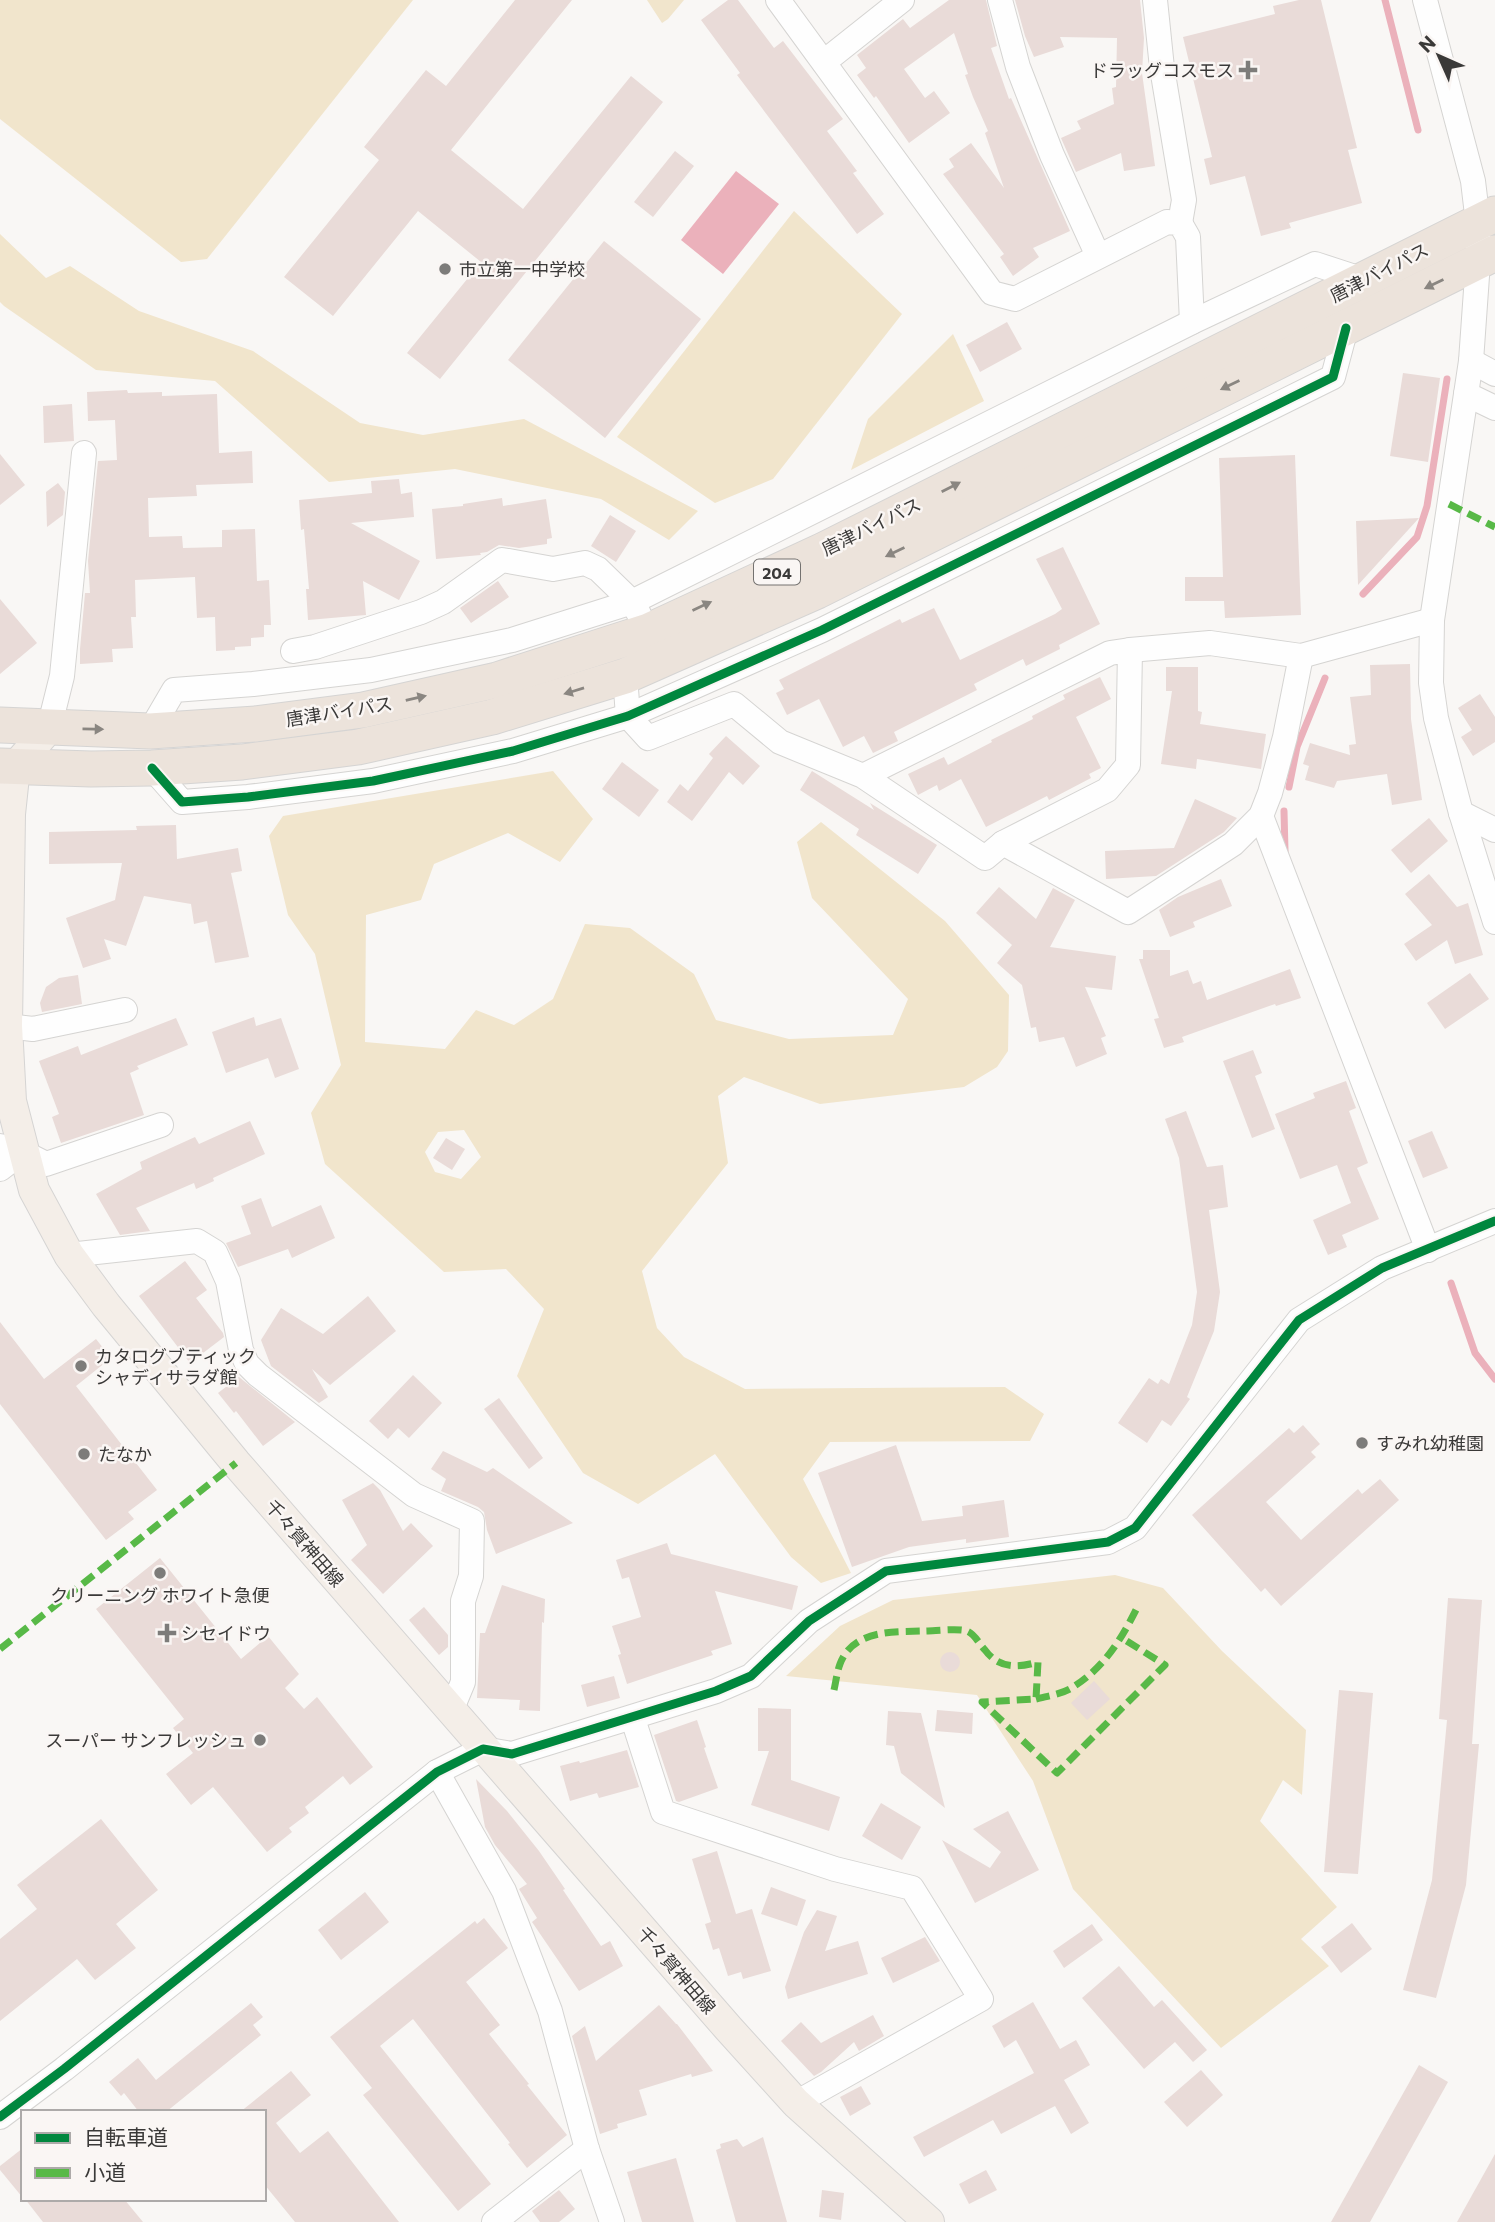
<svg xmlns="http://www.w3.org/2000/svg" width="1495" height="2222" font-family="Commissioner,'Noto Sans JP',sans-serif">
<style>
.green{fill:#f1e5cc;fill-rule:evenodd}
.water{fill:#ebb1bb}
.lines{fill:none;stroke-linecap:round;stroke-linejoin:round}
.stream{stroke:#ebb1bb;stroke-width:7}
.building{fill:#e9dbd8}
.minor-casing{stroke:#d5d4d2;stroke-width:26}
.major-casing{stroke:#d5d4d3;stroke-width:32}
.highway-casing{stroke:#d5d4d3;stroke-width:37}
.minor{stroke:#fefefe;stroke-width:24}
.major{stroke:#f4eee8;stroke-width:30}
.highway{stroke:#ece3db;stroke-width:35}
.quiet{stroke:#58b947;stroke-width:7;stroke-dasharray:14 7;stroke-linecap:butt}
.cycleway-casing{stroke:#faf6f4;stroke-width:13}
.cycleway{stroke:#00873e;stroke-width:9}
.oneway{fill:#8a8681}
.poi-dot{fill:#7d7c7a;stroke:#faf6f4;stroke-width:2.5}
.labels{text-anchor:middle;dominant-baseline:central;stroke-width:5;stroke-linejoin:round;paint-order:stroke}
.shield{fill:#faf6f4;stroke:#747270;stroke-width:2}
.shield-label{font-size:16px;font-weight:bold;fill:#3a3938}
.poi-label{font-size:18px;fill:#3a3938;stroke:#faf6f4;text-anchor:start}
.street-label{font-size:18px;fill:#3a3938;stroke:#faf6f4}
</style>
<rect width="100%" height="100%" fill="#f9f7f5"/>
<g class="green">
<path d="M0,0H413L207,259L181,262L0,119Z"/>
<path d="M647,0H684L668,19L662,23Z"/>
<path d="M794,211L902,314L773,479L715,503L617,437Z"/>
<path d="M0,234L46,278L70,266L139,311L253,351L360,423L423,435L524,419L698,511L669,540L601,499L455,469L329,482L215,381L96,370L4,306L0,302Z"/>
<path d="M953,334L984,401L851,470L868,419Z"/>
<path d="M553,771L593,819L560,862L508,833L434,864L421,900L366,915L365,1042L445,1049L476,1010L514,1025L553,999L585,924L630,928L694,974L716,1020L789,1039L893,1035L908,999L812,898L797,842L821,822L945,921L1009,995L1008,1051L997,1067L964,1087L820,1104L744,1077L718,1096L728,1163L642,1271L657,1328L684,1357L745,1389L1005,1387L1044,1414L1030,1441L830,1442L803,1479L851,1573L821,1583L791,1557L715,1454L638,1504L583,1473L517,1376L544,1309L506,1269L444,1272L325,1164L311,1113L341,1065L315,954L288,915L269,836L283,816ZM464,1130L481,1157L461,1179L435,1172L425,1152L438,1132Z"/>
<path d="M1115,1575L1163,1588L1222,1651L1306,1730L1302,1795L1283,1780L1260,1821L1337,1907L1301,1939L1329,1966L1221,2048L1073,1889L1033,1781L977,1695L786,1676L840,1626L893,1600Z"/>
</g>
<path class="water" d="M736,171L779,204L723,274L681,240Z"/>
<g class="lines">
<g class="stream">
<path d="M1385,0L1418,130"/>
<path d="M1363,594L1417,537L1427,506L1447,379"/>
<path d="M1289,787L1297,747L1325,678"/>
<path d="M1284,811L1285,851"/>
<path d="M1451,1283L1475,1353L1495,1379"/>
</g>
</g>
<g class="building">
<path d="M515,0H572L451,150L523,209L631,76L663,102L440,379L407,353L481,262L418,211L333,316L284,277L379,160L364,147L426,70L446,86Z"/>
<path d="M728,0H738L774,48L783,41L843,119L827,131L857,171L853,173L884,214L857,234L737,75L740,73L701,20Z"/>
<path d="M949,0H986L997,46L991,48L1009,99L1011,98L1070,231L1033,248L1039,257L1013,276L1000,257L1004,254L943,174L954,167L949,159L971,143L1004,188L985,133L988,131L973,97L965,75L968,74L954,33L904,69L925,98L934,91L950,113L909,143L876,96L874,98L857,75L866,68L857,55L903,19L910,28Z"/>
<path d="M1015,0H1140L1144,38L1142,73L1155,166L1124,171L1121,153L1076,172L1061,138L1081,129L1077,121L1114,104L1112,88L1116,87L1117,38L1060,37L1064,47L1034,57L1025,36Z"/>
<path d="M1299,0H1321L1357,148L1348,150L1362,203L1289,223L1291,228L1261,236L1245,176L1210,185L1204,159L1212,157L1183,37L1275,14L1273,6Z"/>
<path d="M675,151L694,166L653,217L634,202Z"/>
<path d="M604,241L701,319L605,438L508,360Z"/>
<path d="M1007,322L1022,349L980,372L966,345Z"/>
<path d="M1403,373L1440,378L1428,462L1390,456Z"/>
<path d="M127,390L128,393L162,392V396L217,394L219,453L252,451L253,483L196,485L197,496L148,498L149,537L182,536L183,548L222,547V530L255,529L257,581L269,580L271,625H264V637L251,638V646L235,647V650L216,651L215,617L197,618L195,577L135,580L136,617H131L133,648L112,649L113,662L80,664V649L85,593H90L88,561L98,461L117,460L115,420L88,421L87,392Z"/>
<path d="M72,404L74,441L44,443L43,406Z"/>
<path d="M0,454L25,485L0,505Z"/>
<path d="M1295,455L1301,615L1225,618L1224,601H1185V577H1223L1219,458Z"/>
<path d="M399,479L401,494L412,492L414,517L351,523L420,561L399,600L363,581L366,615L308,620L306,589H309L304,529L301,530L299,500L372,493L371,481Z"/>
<path d="M58,483L65,492L63,515L47,527L46,492Z"/>
<path d="M502,498L503,506L546,499L552,538L547,539V544L519,548L499,545L487,552L480,553L481,555L436,559L432,509L463,506V504Z"/>
<path d="M610,515L636,531L616,562L591,546Z"/>
<path d="M1419,518L1358,585L1356,521Z"/>
<path d="M1063,547L1100,624L1059,645L1060,649L1026,666L1023,659L974,684L977,690L894,732L898,741L873,753L864,736L843,747L819,699L787,715L776,693L784,689L779,680L900,619L902,623L934,608L960,660L1055,614L1062,609L1036,559Z"/>
<path d="M498,581L509,597L471,623L460,608Z"/>
<path d="M0,599L37,643L0,674Z"/>
<path d="M1410,664L1411,719L1422,800L1392,805L1387,774L1337,781L1334,788L1305,780L1309,766L1303,764L1310,743L1350,755L1349,745L1356,744L1350,697L1371,695L1370,665Z"/>
<path d="M1166,667H1198V711L1202,712L1200,724L1266,734L1261,769L1197,759L1196,769L1161,764L1172,691H1166Z"/>
<path d="M1100,677L1111,699L1076,717L1101,768L1089,774L1091,778L1049,800L1047,796L986,827L961,779L939,791L937,785L918,795L908,774L944,757L948,765L992,742L991,740L1033,719L1032,716L1065,699L1063,695Z"/>
<path d="M1480,694L1495,717V742L1473,756L1461,737L1472,730L1458,708Z"/>
<path d="M726,736L760,766L743,785L729,772L692,821L667,802L680,784L688,791L713,758L709,754Z"/>
<path d="M622,762L659,790L639,817L602,789Z"/>
<path d="M812,771L874,810L870,803L937,845L918,874L856,835L859,829L800,790Z"/>
<path d="M1195,799L1237,818L1224,832L1156,876L1106,879L1105,851L1174,848Z"/>
<path d="M1429,818L1448,841L1411,873L1391,850Z"/>
<path d="M176,825L177,859L238,848L242,871L231,873L249,957L215,963L207,921L194,924L191,904L144,896L126,946L104,939L111,959L83,968L66,918L115,900L122,863L49,864V832L137,830L136,826Z"/>
<path d="M1429,874L1457,907L1468,903L1483,955L1455,964L1447,940L1416,961L1404,944L1432,925L1405,894Z"/>
<path d="M1221,879L1232,906L1193,922L1195,927L1170,937L1159,910L1178,897Z"/>
<path d="M999,887L1036,919L1053,888L1075,900L1050,947L1116,956L1112,990L1085,987L1106,1036L1101,1038L1107,1054L1076,1067L1064,1037L1039,1042L1036,1027L1031,1028L1022,985L997,963L1012,945L976,913Z"/>
<path d="M1143,950H1170V976L1188,970L1193,984L1201,981L1207,1000L1290,969L1301,998L1276,1006L1275,1004L1182,1037L1184,1042L1164,1048L1154,1019L1159,1018L1139,959H1143Z"/>
<path d="M1470,973L1489,999L1445,1029L1427,1003Z"/>
<path d="M78,975L82,1004L42,1012L40,1003L46,987L59,978Z"/>
<path d="M254,1017L256,1026L281,1018L299,1069L275,1078L268,1058L226,1073L212,1032Z"/>
<path d="M176,1018L188,1045L137,1066L139,1069L130,1073L144,1115L61,1143L52,1117L59,1114L39,1061L78,1046L81,1055Z"/>
<path d="M1253,1050L1262,1073L1255,1076L1275,1129L1252,1138L1223,1061Z"/>
<path d="M1346,1081L1356,1108L1349,1111L1368,1163L1357,1168L1379,1219L1342,1235L1347,1247L1328,1255L1313,1220L1351,1203L1337,1165L1300,1179L1275,1114L1315,1098L1313,1093Z"/>
<path d="M1186,1111L1207,1167L1223,1165L1228,1207L1209,1210L1220,1292L1214,1331L1187,1397L1190,1399L1171,1426L1162,1420L1147,1443L1118,1423L1149,1378L1158,1384L1161,1379L1169,1384L1192,1325L1197,1292L1179,1158L1165,1119Z"/>
<path d="M250,1121L265,1154L213,1178L214,1181L196,1189L194,1183L136,1208L150,1231L120,1235L96,1194L142,1169L140,1162L195,1137L199,1144Z"/>
<path d="M1432,1131L1448,1168L1423,1178L1408,1141Z"/>
<path d="M446,1138L465,1149L452,1170L433,1158Z"/>
<path d="M261,1198L272,1227L321,1205L335,1238L292,1258L288,1249L238,1267L226,1243L251,1234L241,1206Z"/>
<path d="M185,1261L207,1290L196,1298L223,1333L224,1337L190,1363L139,1296Z"/>
<path d="M368,1296L396,1331L330,1385L312,1369L328,1397L319,1403L271,1366L261,1340L281,1308L323,1334Z"/>
<path d="M0,1322L44,1379L96,1339L111,1358L76,1386L157,1490L128,1512L134,1519L106,1540L0,1404Z"/>
<path d="M413,1375L442,1403L409,1438L398,1428L388,1439L369,1421Z"/>
<path d="M239,1377L295,1422L263,1446L236,1411L234,1413L218,1393Z"/>
<path d="M499,1398L543,1458L529,1469L484,1409Z"/>
<path d="M1303,1425L1320,1444L1311,1452L1316,1457L1266,1502L1301,1540L1358,1489L1362,1494L1380,1479L1399,1500L1281,1606L1265,1588L1261,1592L1192,1515L1289,1428L1294,1433Z"/>
<path d="M896,1445L922,1521L963,1516L962,1506L1004,1500L1009,1537L966,1543V1539L909,1547L852,1567L818,1473Z"/>
<path d="M443,1451L487,1472L493,1468L573,1523L496,1554L487,1530L484,1512L478,1507L441,1491L446,1479L431,1469Z"/>
<path d="M373,1483L380,1490L403,1531L411,1523L433,1546L383,1594L351,1560L367,1545L342,1500Z"/>
<path d="M667,1543L671,1554L798,1586L792,1610L715,1591L732,1644L711,1651L713,1655L692,1662L627,1684L618,1655L621,1654L612,1626L641,1617L629,1577L622,1579L616,1560Z"/>
<path d="M160,1558L241,1659L268,1636L299,1674L285,1688L304,1709L317,1697L373,1767L350,1785L343,1776L305,1807L309,1813L289,1828L292,1832L267,1852L213,1787L191,1805L166,1774L193,1753L173,1728L184,1719L96,1609Z"/>
<path d="M502,1585L545,1599L544,1623L542,1622L540,1711L519,1710L520,1700L477,1698L480,1633H485Z"/>
<path d="M1448,1598L1482,1600L1472,1744H1479L1466,1885L1436,1998L1403,1990L1432,1880L1447,1720L1439,1719Z"/>
<path d="M424,1607L448,1635V1647L439,1655L409,1620Z"/>
<circle cx="950" cy="1662" r="10"/>
<path d="M614,1676L620,1698L587,1707L581,1685Z"/>
<path d="M1094,1681L1110,1699L1087,1720L1071,1703Z"/>
<path d="M1339,1690L1373,1693L1358,1874L1324,1872Z"/>
<path d="M758,1708L791,1709V1780L840,1797L829,1831L751,1805L769,1751H758Z"/>
<path d="M937,1710L973,1713L972,1734L935,1731Z"/>
<path d="M888,1711L921,1713L945,1808L901,1773L894,1746L886,1745Z"/>
<path d="M697,1720L706,1747L704,1748L718,1788L679,1802L676,1801L654,1735Z"/>
<path d="M627,1750L639,1787L599,1798L597,1793L570,1801L560,1766L579,1761L580,1763Z"/>
<path d="M476,1779L507,1811L539,1851L565,1889L563,1890L601,1946L610,1941L623,1966L579,1991L532,1922L537,1918L519,1889L527,1884L495,1845L485,1827Z"/>
<path d="M881,1803L921,1827L902,1860L862,1836Z"/>
<path d="M1008,1811L1039,1870L975,1903L942,1840L990,1868L1001,1852L973,1829Z"/>
<path d="M101,1819L158,1890L116,1924L136,1948L95,1980L77,1959L0,2021V1939L37,1909L17,1885Z"/>
<path d="M717,1851L736,1914L752,1909L771,1971L743,1979L741,1972L728,1976L719,1948L713,1950L705,1924L711,1922L692,1859Z"/>
<path d="M771,1887L806,1900L797,1926L761,1914Z"/>
<path d="M365,1892L389,1922L341,1960L318,1930Z"/>
<path d="M817,1910L837,1916L825,1951L858,1941L868,1974L788,1999L785,1987L804,1932Z"/>
<path d="M484,1918L508,1948L466,1982L500,2025L489,2034L529,2084L527,2085L567,2135L527,2168L508,2144L510,2143L413,2019L380,2046L491,2184L458,2211L363,2095L372,2088L330,2037L475,1921L477,1924Z"/>
<path d="M1352,1923L1372,1949L1341,1973L1321,1947Z"/>
<path d="M1092,1924L1103,1940L1064,1968L1053,1951Z"/>
<path d="M925,1937L940,1961L893,1983L881,1958Z"/>
<path d="M1119,1966L1154,2007L1162,2000L1207,2050L1193,2062L1175,2042L1144,2069L1082,1998Z"/>
<path d="M1033,2002L1060,2049L1076,2040L1090,2065L1064,2080L1089,2123L1071,2134L1055,2106L1001,2134L993,2120L924,2157L913,2137L1034,2073L1016,2040L1004,2048L992,2026Z"/>
<path d="M251,2003L263,2017L253,2025L261,2035L166,2112H139L124,2093L121,2096L109,2082L138,2058L156,2080Z"/>
<path d="M659,2005L676,2024H677L713,2071L692,2077L691,2074L639,2090L647,2115L617,2124L618,2128L600,2134L572,2036L585,2026L596,2061Z"/>
<path d="M873,2015L884,2036L859,2051L854,2042L821,2072L814,2076L781,2041L801,2022L821,2043Z"/>
<path d="M1419,2065L1448,2082L1370,2222H1331Z"/>
<path d="M1201,2070L1223,2095L1187,2127L1164,2102Z"/>
<path d="M291,2071L311,2095L276,2123L300,2153L328,2131L399,2222H295L264,2184V2112H240Z"/>
<path d="M861,2086L871,2104L850,2116L840,2097Z"/>
<path d="M763,2137L787,2222H736L716,2150L721,2148L720,2144L737,2139L743,2147Z"/>
<path d="M23,2148V2198L0,2170V2166Z"/>
<path d="M1495,2154V2222H1457Z"/>
<path d="M676,2158L694,2222H642L627,2172Z"/>
<path d="M986,2170L997,2190L969,2204L959,2184Z"/>
<path d="M559,2190L575,2209L559,2222H540L532,2211Z"/>
<path d="M822,2190L844,2193L841,2220L819,2217Z"/>
<path d="M25,2199H124L143,2222H43Z"/>
</g>
<g class="lines">
<defs>
<g id="minor">
<path d="M778,0L992,293L1015,299L1167,222L1180,223L1188,237L1192,322"/>
<path d="M1000,0L1018,67L1052,155L1098,256"/>
<path d="M1155,0L1162,68L1184,200L1180,223"/>
<path d="M1425,0L1473,181L1478,223V262L1471,361L1432,620L1431,683L1436,718L1461,813L1495,922"/>
<path d="M824,62L902,0"/>
<path d="M1471,361L1495,374"/>
<path d="M1466,394L1495,408"/>
<path d="M1130,650L1210,643L1301,656L1432,620"/>
<path d="M293,651L315,647L421,612L443,602L502,560L553,569L585,563L598,569L632,602L639,614"/>
<path d="M625,676L628,716L648,738L734,704L780,742L863,776L985,858L1003,843L1107,790L1128,765L1130,650L1110,653L863,776"/>
<path d="M49,728L62,676L84,453"/>
<path d="M150,731L174,690L253,684L371,670L512,640L632,602L1192,322L1315,264L1364,280"/>
<path d="M152,768L182,802L248,797L373,781L513,751L628,716L822,630L1333,377L1346,328"/>
<path d="M1461,813L1495,830"/>
<path d="M1261,816L1428,1250"/>
<path d="M1003,843L1128,912L1233,844L1261,816L1270,793L1285,737L1301,656"/>
<path d="M7,1026L33,1029L125,1010"/>
<path d="M0,1146L22,1152L46,1164L161,1125"/>
<path d="M0,1169L22,1152"/>
<path d="M69,1255L197,1241L215,1252L228,1281L241,1350L247,1364L258,1375L414,1495L472,1521L471,1576L463,1601V1682L451,1711"/>
<path d="M633,1719L663,1812L835,1869L912,1888L981,1999L796,2103"/>
<path d="M437,1772L504,1891L550,2011L587,2149L612,2222"/>
<path d="M0,2117L64,2069L437,1772L483,1749L512,1754L716,1691L751,1676L809,1621L886,1571L1108,1542L1135,1528L1299,1320L1382,1268L1495,1221"/>
<path d="M494,2222L587,2149"/>
</g>
<path id="major" d="M49,728L15,767L10,814L7,1026L11,1101L34,1190L69,1255L106,1305L236,1463L729,2029L796,2103L929,2222"/>
<g id="highway">
<path d="M0,725L150,731L256,724L363,710L497,680L649,631L824,550L1495,214"/>
<path d="M0,766L91,769L152,768L242,762L358,747L492,717L625,676L817,591L1495,253"/>
</g>
</defs>
<use href="#minor" class="minor-casing"/>
<use href="#major" class="major-casing"/>
<use href="#highway" class="highway-casing"/>
<use href="#minor" class="minor"/>
<use href="#major" class="major"/>
<use href="#highway" class="highway"/>
<g class="quiet">
<path d="M1449,504L1495,527"/>
<path d="M0,1649L236,1463"/>
<path d="M834,1690C836,1681 837,1672 840,1664C853,1629 894,1632 924,1631C934,1631 958,1628 967,1631C975,1634 979,1644 985,1650C999,1669 1018,1668 1038,1662L1036,1699L982,1702L1057,1773L1165,1665L1122,1638"/>
<path d="M1036,1699C1047,1696 1063,1694 1073,1687C1105,1667 1122,1638 1138,1606"/>
</g>
<defs>
<g id="cycleway">
<path d="M152,768L182,802L248,797L373,781L513,751L628,716L822,630L1333,377L1346,328"/>
<path d="M0,2117L64,2069L437,1772L483,1749L512,1754L716,1691L751,1676L809,1621L886,1571L1108,1542L1135,1528L1299,1320L1382,1268L1495,1221"/>
</g>
</defs>
<use href="#cycleway" class="cycleway-casing"/>
<use href="#cycleway" class="cycleway"/>
</g>
<defs><path id="oneway-solid" d="M-6-.8H1V-3.2L6.5 0L1 3.2V.8H-6Z" transform="scale(1.75)"/></defs>
<g class="oneway">
<use href="#oneway-solid" transform="translate(1434 284) rotate(154)"/>
<use href="#oneway-solid" transform="translate(1230 385) rotate(154)"/>
<use href="#oneway-solid" transform="translate(951 487) rotate(-27)"/>
<use href="#oneway-solid" transform="translate(895 552) rotate(154)"/>
<use href="#oneway-solid" transform="translate(702 606) rotate(-25)"/>
<use href="#oneway-solid" transform="translate(574 691) rotate(163)"/>
<use href="#oneway-solid" transform="translate(416 698) rotate(-13)"/>
<use href="#oneway-solid" transform="translate(93 729) rotate(1)"/>
</g>
<g class="poi-dot">
<path d="M1244.5 59.5h7v7h7v7h-7v7h-7v-7h-7v-7h7z"/>
<circle cx="445" cy="269" r="7"/>
<circle cx="81" cy="1366" r="7"/>
<circle cx="1362" cy="1443" r="7"/>
<circle cx="84" cy="1454" r="7"/>
<circle cx="160" cy="1573" r="7"/>
<path d="M163.5 1622.5h7v7h7v7h-7v7h-7v-7h-7v-7h7z"/>
<circle cx="260" cy="1740" r="7"/>
</g>
<g class="labels">
<rect class="shield" x="754" y="559.5" width="46" height="25" rx="5"/>
<g class="shield-label">
<text x="777" y="572">204</text>
</g>
<g class="poi-label">
<text x="1234" y="70" text-anchor="end">ドラッグコスモス</text>
<text x="459" y="269">市立第一中学校</text>
<text x="95" y="1356">カタログブティック<tspan x="95" dy="21">シャディサラダ館</tspan></text>
<text x="1376" y="1443">すみれ幼稚園</text>
<text x="98" y="1454">たなか</text>
<text x="160" y="1595" text-anchor="middle">クリーニング ホワイト急便</text>
<text x="181" y="1633">シセイドウ</text>
<text x="246" y="1740" text-anchor="end">スーパー サンフレッシュ</text>
</g>
<g class="street-label">
<text transform="translate(1379 272) rotate(-27)">唐津バイパス</text>
<text transform="translate(871 526) rotate(-26)">唐津バイパス</text>
<text transform="translate(339 711) rotate(-9)">唐津バイパス</text>
<text transform="translate(305 1543) rotate(49)">千々賀神田線</text>
<text transform="translate(677 1970) rotate(49)">千々賀神田線</text>
</g>
</g>
<rect x="21" y="2110" width="245" height="91" fill="#faf6f4" stroke="#adaaa9" stroke-width="2"/>
<rect x="35" y="2133" width="35" height="10" fill="#00873e" stroke="#adaaa9" stroke-width="2"/>
<text x="84" y="2145" font-size="21" fill="#3a3938">自転車道</text>
<rect x="35" y="2168" width="35" height="10" fill="#58b947" stroke="#adaaa9" stroke-width="2"/>
<text x="84" y="2180" font-size="21" fill="#3a3938">小道</text>
<g transform="translate(1439 56) rotate(315)" stroke="#faf6f4" stroke-width="5" paint-order="stroke">
<path d="M0-5L12 26L0 18L-12 26Z" fill="#3a3938"/>
<text y="-10" font-size="19" font-weight="bold" text-anchor="middle" fill="#3a3938">N</text>
</g>
</svg>
